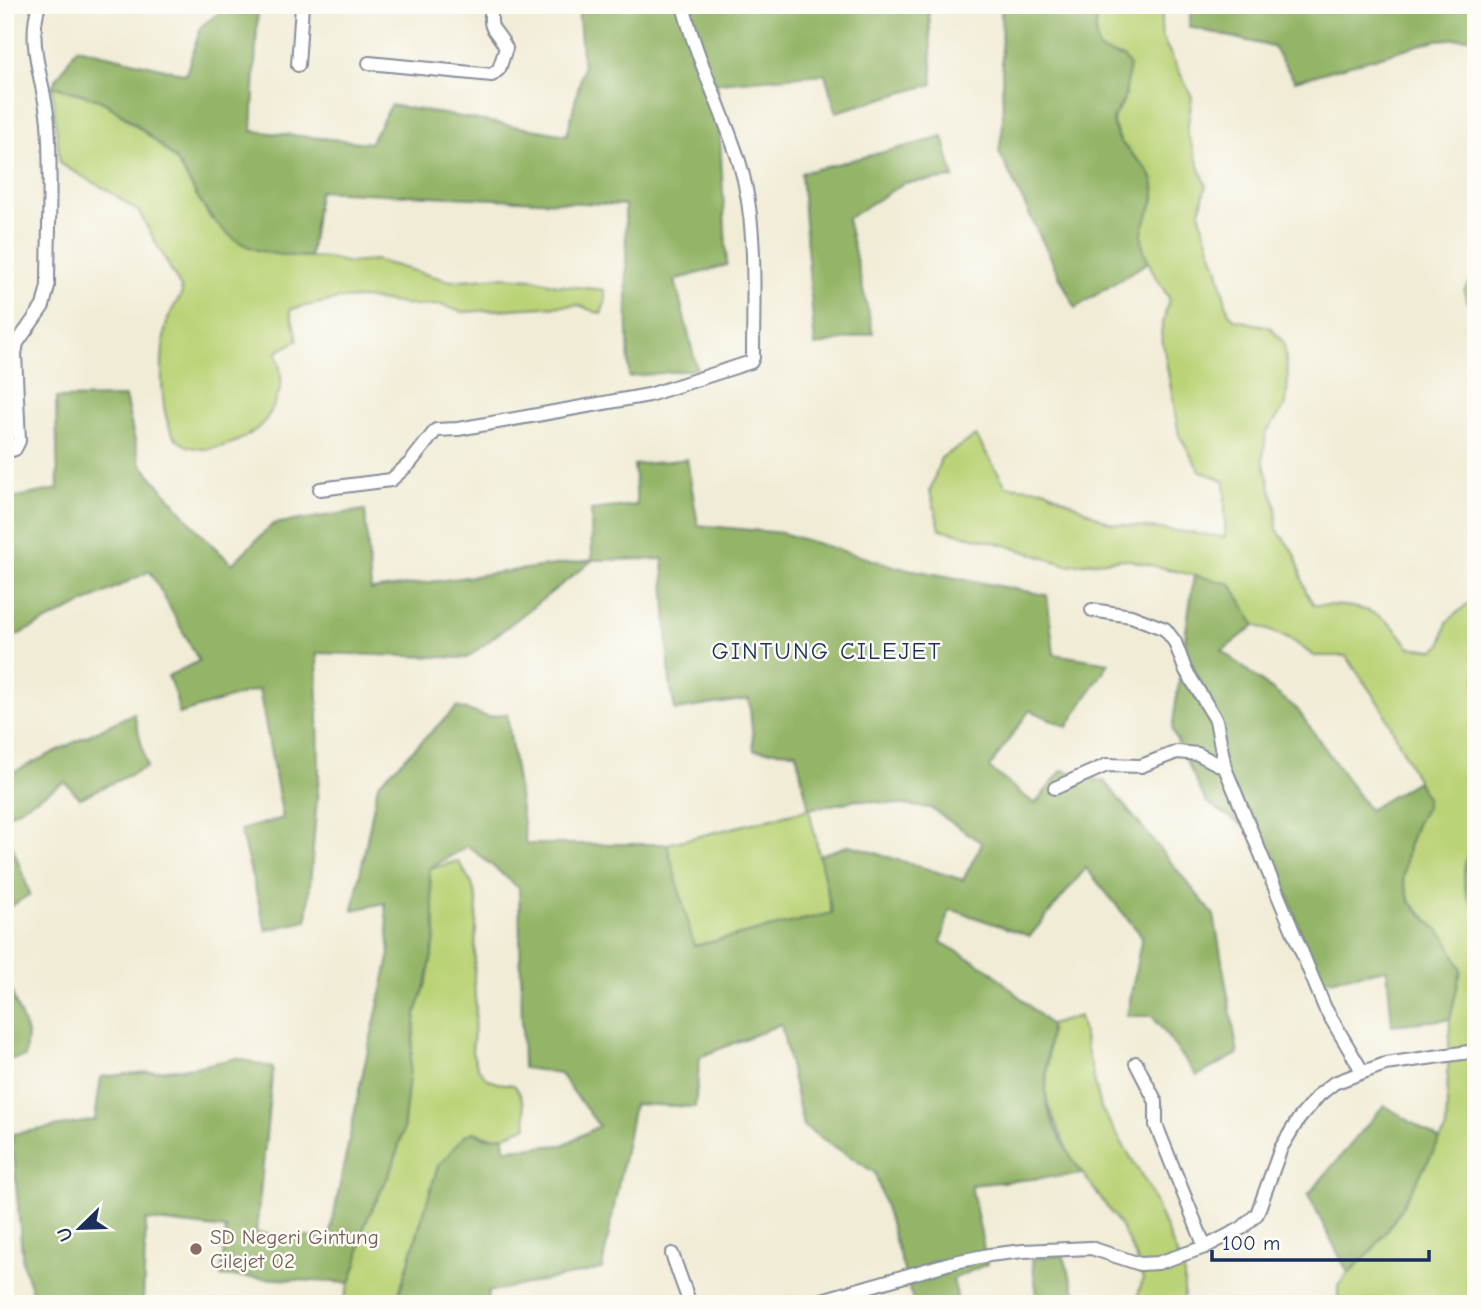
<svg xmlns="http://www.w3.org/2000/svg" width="1481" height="1309" font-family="'Comic Neue',sans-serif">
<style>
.green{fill:#bbd377;stroke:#6b816a;stroke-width:2}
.forest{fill:#94b568;stroke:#587263;stroke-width:2}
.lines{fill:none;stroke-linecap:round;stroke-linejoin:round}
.street-casing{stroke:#868e9a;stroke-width:16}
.street{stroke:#fff;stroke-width:12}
.education-dot{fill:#8d6e63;stroke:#fdfcf7;stroke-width:2.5}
.labels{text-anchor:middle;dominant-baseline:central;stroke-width:5;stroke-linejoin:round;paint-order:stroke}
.education-label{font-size:21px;fill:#785e54;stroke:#fdfcf7;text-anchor:start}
.quarter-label{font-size:24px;letter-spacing:2px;fill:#1b2f5e;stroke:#fdfcf7}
</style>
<rect width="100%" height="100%" fill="#fdfcf7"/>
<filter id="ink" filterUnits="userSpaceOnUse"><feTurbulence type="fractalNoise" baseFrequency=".0143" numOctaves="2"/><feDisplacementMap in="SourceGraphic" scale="14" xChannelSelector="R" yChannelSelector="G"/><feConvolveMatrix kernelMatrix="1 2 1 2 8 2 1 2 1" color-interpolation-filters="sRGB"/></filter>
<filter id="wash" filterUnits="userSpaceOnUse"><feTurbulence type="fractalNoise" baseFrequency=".00686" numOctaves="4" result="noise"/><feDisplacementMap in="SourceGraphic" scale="28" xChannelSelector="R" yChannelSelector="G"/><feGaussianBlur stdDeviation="1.57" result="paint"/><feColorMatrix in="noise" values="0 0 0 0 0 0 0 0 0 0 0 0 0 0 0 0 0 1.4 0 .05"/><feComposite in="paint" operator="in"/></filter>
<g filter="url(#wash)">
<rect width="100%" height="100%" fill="#f1ecd6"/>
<g class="green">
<path d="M1102,5H1165L1161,23L1162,37L1192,97L1187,132L1206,185L1200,211L1201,220L1218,270L1228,311L1234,319L1271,328L1284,343L1288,378L1286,405L1266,433L1263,460L1276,507L1277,530L1295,554L1306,592L1314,605C1356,604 1385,608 1409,647L1435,650L1441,645L1447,622L1474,598L1476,570V836C1462,861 1458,887 1476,911V1304H1338V1286L1348,1273L1371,1252L1396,1217L1446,1129L1450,1019L1461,970L1446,938L1410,902L1403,880L1408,848L1416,824L1426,807V798L1382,708L1346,656H1314L1289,638L1255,625L1231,584L1125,559L1067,565L1005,545L940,529L930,491L941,458L976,436L1006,486L1044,489L1110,523L1225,537V481L1200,471L1179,435L1161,332L1169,298L1155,276L1141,245L1142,227L1154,199L1146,169L1122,145L1113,123L1114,115L1123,102L1124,58L1099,50C1093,32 1095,23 1102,5Z"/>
<path d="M52,86L103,101L153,139L175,159L211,219L288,256L328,258L350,263L375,260L450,281L499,277L534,279L557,285L604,290L606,300L601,314L578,305L462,312L441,305L418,306L363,298L339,299L292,309L290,311L298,340L277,352C278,363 284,379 280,390C277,398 272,412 266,419C250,441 203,460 179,441C157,425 160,347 167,322C170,312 177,302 182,293L181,288L139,212L109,191L60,164Z"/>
<path d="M1476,270V313L1469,304L1464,291Z"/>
<path d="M809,809L832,913L693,946L667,844Z"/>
<path d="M458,861L472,884L477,902L474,980L476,1010L472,1052L478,1068L486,1078L497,1083L514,1085C524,1097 525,1111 527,1126C507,1135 496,1142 474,1132L438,1166L396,1304H342L357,1263L365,1224L393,1166L403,1131L416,1013L427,980L436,934L429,869Z"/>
<path d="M1079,1016L1101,1108L1148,1186L1184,1271V1304H1135L1143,1279L1136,1257L1120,1225L1070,1156L1048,1105L1046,1093L1050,1025Z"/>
</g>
<g class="forest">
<path d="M230,5H258L252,131L370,143L391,105L567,135L583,68L578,5H954L929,12L933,84L836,112L825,74L717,83L727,265L675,280L697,369L629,377L625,205L319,191L310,257C256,255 228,247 199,199C191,186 184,170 174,158C160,143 120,111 103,102C88,94 68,91 52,86L77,48L186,74L201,26Z"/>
<path d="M1001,5H1102C1095,23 1093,32 1099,50L1124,58L1130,66C1127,78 1127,93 1122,103C1119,110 1112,114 1113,123C1117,151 1150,161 1154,185C1158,217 1130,221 1148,262L1075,308L999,152L1003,125Z"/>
<path d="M1191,5H1476V37L1436,40L1295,81L1273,47L1189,27Z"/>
<path d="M943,137L954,178L904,183L847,219L873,333L815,346L801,173Z"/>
<path d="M125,397L140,463L200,533L232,564L273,524L365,510L371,590L592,560L591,510L637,505L634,465L687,459L698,525L782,533L897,567L1047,595L1054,654L1109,663L1067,727L1030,710L989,768L1035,804L1062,770L1105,782L1214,915L1238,1054L1197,1076L1152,1016H1127L1142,936L1086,868L1030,936L950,909L941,942L990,970L1050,1025C1049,1047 1044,1073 1046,1096C1048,1120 1068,1155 1083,1174L971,1185L987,1264L953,1279L959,1304H914L875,1173L803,1126L781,1024L700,1057L695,1107L634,1104L602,1269L488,1292L487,1304H396L438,1166L465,1135L474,1132L486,1138L504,1136L505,1149L563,1145L599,1126L559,1073L523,1068L519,888L468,846L429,869L436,934L427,980L416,1013L403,1131L393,1166L365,1224L357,1263L350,1283L221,1276L226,1229L146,1220L143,1304H36L23,1265L12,1134L95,1120L101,1077L195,1067L237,1058L273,1068L256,1233L329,1239L361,1081L390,954L385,903L353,910L378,784L457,707L488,717L507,714L526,844H667L694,946L832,913L819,855L850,845L963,880L982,843L930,808L858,800L809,809L796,752L754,750L749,699L675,710L670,683L663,559L593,560L467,658L317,653L319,774L307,921L266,930L240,830L283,818L259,689L179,714L176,696L168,676L199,661L150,571L5,641V499L58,489L56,398Z"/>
<path d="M1194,575L1231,584L1255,625L1222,651L1297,709L1369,810L1417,781L1426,798V807L1416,824L1408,847L1403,880L1410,902L1446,938L1461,969L1450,1019L1392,1025L1387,969L1318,982L1286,890L1250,830L1206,802L1172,730Z"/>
<path d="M134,713L147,767L80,798L65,782L5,817V776Z"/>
<path d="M5,826L30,894L5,910Z"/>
<path d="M1476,836V911C1458,887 1462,861 1476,836Z"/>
<path d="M5,975L27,1033L25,1057L5,1060Z"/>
<path d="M1384,1105L1440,1140L1396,1217L1371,1252L1348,1273L1308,1195Z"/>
<path d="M1063,1254L1079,1304H1032L1038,1302L1032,1259Z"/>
</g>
</g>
<g filter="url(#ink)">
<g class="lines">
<defs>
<g id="street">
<path d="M369,63L492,75L499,69L506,48C495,26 488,34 492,5"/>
<path d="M298,65L302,5"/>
<path d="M5,452L15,449L19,441L15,354L17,343L43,306L48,286C48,232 52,176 48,123C45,83 26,45 39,5"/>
<path d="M320,489L391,480L410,463L436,430L458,429L649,395L751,362L753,357C753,293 758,223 739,161C722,109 696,58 683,5"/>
<path d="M1092,610L1131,616L1165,629L1175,642L1185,669L1216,720L1225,768L1325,1008L1362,1071"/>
<path d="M1055,788L1107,765L1141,766L1177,752L1198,754L1225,768"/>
<path d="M1136,1063L1156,1102V1125L1205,1247"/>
<path d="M672,1254L690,1304"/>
<path d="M808,1304L950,1263L989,1255L1023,1251L1091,1248L1140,1264L1158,1263L1205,1247L1242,1228L1257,1214L1281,1148L1298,1120L1319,1095L1334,1083L1385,1064L1476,1051"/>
</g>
</defs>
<use href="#street" class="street-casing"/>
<use href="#street" class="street"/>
</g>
</g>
<circle class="education-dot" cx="196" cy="1249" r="7"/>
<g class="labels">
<g class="education-label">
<text x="210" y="1237">SD Negeri Gintung<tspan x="210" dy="24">Cilejet 02</tspan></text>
</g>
<g class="quarter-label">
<text x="827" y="651">GINTUNG CILEJET</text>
</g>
</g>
<rect width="1481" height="1309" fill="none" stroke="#fdfcf7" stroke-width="28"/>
<g transform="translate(80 1228) rotate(247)" stroke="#fdfcf7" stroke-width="5" paint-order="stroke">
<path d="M0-5L12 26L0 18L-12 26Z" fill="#1b2f5e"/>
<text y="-10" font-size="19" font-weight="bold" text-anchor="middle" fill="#1b2f5e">U</text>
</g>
<path d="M1212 1250v10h217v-10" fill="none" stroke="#1b2f5e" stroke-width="3.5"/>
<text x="1222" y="1250" font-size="21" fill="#1b2f5e" stroke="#fdfcf7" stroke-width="5" paint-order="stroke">100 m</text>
</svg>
